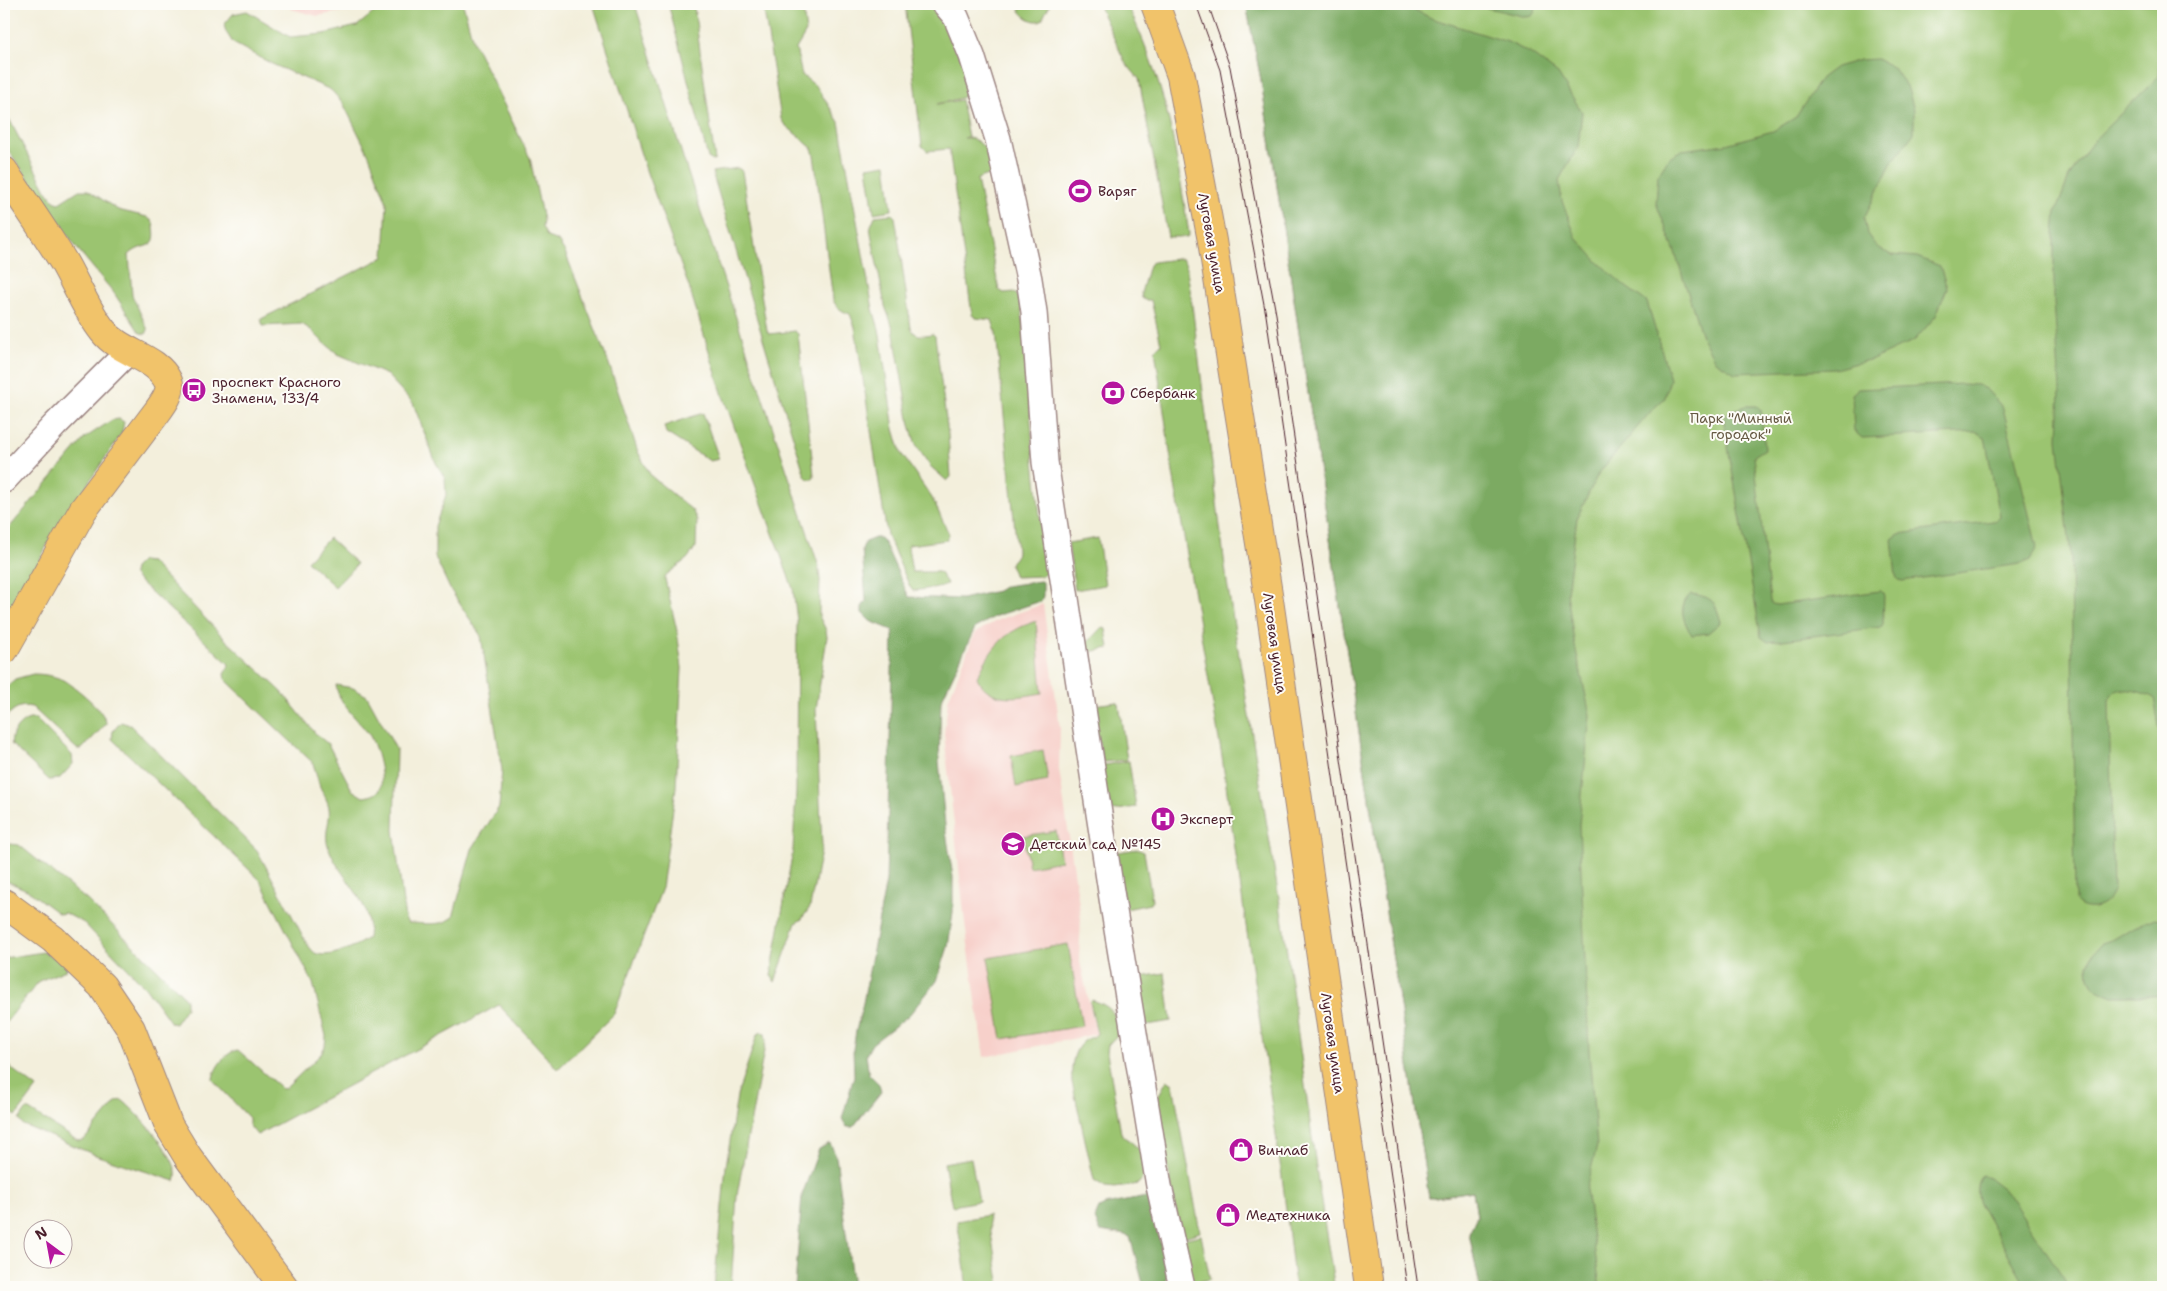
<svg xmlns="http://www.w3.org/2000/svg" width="2167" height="1291" font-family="'Shantell Sans',sans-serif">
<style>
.built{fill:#f7d0ca}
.green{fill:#9bc470;stroke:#72724e}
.forest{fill:#7caa62;stroke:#636446}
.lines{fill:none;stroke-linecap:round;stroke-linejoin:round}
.minor-casing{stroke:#9e8784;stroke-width:28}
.major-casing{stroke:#9e8784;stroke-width:30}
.minor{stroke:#fff;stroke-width:25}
.major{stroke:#f1c36a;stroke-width:28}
.tram{stroke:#4a1f2b;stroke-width:1}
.labels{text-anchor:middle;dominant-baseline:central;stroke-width:4;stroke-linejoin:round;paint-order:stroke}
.poi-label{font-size:14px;fill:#4a1f2b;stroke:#fdfcf7;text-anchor:start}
.street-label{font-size:14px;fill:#4a1f2b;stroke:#fdfcf7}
.park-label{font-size:14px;fill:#665943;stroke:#fdfcf7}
</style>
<rect width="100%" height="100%" fill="#fdfcf7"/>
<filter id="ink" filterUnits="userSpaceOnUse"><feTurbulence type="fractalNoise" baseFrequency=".02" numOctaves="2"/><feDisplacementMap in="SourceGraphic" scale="10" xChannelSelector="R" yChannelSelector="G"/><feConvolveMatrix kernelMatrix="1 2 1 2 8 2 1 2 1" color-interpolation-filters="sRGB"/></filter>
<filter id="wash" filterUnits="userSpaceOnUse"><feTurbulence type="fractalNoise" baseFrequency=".0096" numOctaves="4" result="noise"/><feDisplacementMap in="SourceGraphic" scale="20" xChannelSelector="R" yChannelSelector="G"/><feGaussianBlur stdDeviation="1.12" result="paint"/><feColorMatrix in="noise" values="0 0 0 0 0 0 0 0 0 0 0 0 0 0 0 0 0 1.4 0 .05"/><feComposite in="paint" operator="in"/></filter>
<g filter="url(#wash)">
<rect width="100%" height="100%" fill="#f3efdc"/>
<g class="built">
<path d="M286,4H362L350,10L317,16L291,9Z"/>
<path d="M1043,604L1060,728L1059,769L1081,918L1079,957L1096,1034L984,1057L965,923L944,734L948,700L975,633L998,620Z"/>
</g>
<g class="green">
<path d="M378,4H463L473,41L530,158L543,220L542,227L547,237L558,241L565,252L609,364L638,452L651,476L692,510L697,520L696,547L687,559L666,575L665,579L677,631L682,668L676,787L662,888L614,1014L558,1069L499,1005L257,1135L249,1125V1118L213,1080C213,1069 227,1051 238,1050L282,1089L286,1088L321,1054L325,1046L326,1036L313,983L260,880L112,739L113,731L121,722L130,725L257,850L305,940C307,944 311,950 315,953C328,960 357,946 368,938C374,897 336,878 327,842C325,830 331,819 329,808C328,801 323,793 320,787C317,778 316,770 312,762L225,679L224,674L229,666L228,663L139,581L133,574L134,568L141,561L151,562L226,640L281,691L316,734L328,744L352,790L363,797C370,796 376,795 380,789C385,779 376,746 370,736C360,721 338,704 336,685L353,688L367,696L396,749L394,830L405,919L408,923C422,923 443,927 453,917L472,849L499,807L502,770L481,636L450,589L435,557V526L446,495L445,478L436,463L413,403L387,375L338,354L321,340L311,330L302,324L263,326L261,319L384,257L387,203L369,155L343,103L331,90L272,64L233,43L226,32L224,25L233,14L247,11L290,37L324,34L357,26L378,9Z"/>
<path d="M593,4H635L688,173L818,564L820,580L819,616L826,630L827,637L816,709L822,846L810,907L802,919L796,923L775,982L771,975L793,850L796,792L797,621L793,589L723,396L689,287L647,173Z"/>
<path d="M683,4H690L694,7L715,160L713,161L708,158L669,7Z"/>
<path d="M763,4H790L792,7L801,6L803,8L806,32L796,49L802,75L817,87L839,122L873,309L879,329L894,429L901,453L932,498L949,534L947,540L909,545L908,547L912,572H939L947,583L945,586L913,591L910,587L887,535L855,327L850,314C841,311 837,308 833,300L814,155L812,148L784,124L781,119Z"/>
<path d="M905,4H932C945,20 973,73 968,93L961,98L937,104L961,100L968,137L964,138C982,136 992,158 997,172L977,179L999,290L1004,293L1014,292C1022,300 1022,310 1023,320L1034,460L1046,573L1042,576L1015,577L1010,564L1016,557L1017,551L996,332L992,320L976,318L972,315L949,149L927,151L922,146Z"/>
<path d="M1020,4H1050L1042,20C1033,24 1022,16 1018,7Z"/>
<path d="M1098,4H1127C1147,46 1164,93 1173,139C1179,170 1184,202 1189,234L1187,237H1168L1139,79L1125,62Z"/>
<path d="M1246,4H2163V1287H1480L1469,1233L1477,1216L1473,1191L1429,1198L1261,80Z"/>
<path d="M4,109L46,190L54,201L59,203L79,190H88L118,210L147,217L153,222C160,254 144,240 129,255L132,295L148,330L146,334L140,333L114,293L76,247L4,144Z"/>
<path d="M886,164L892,210L874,213L867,167Z"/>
<path d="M738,168L742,171L767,331L769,334L795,331L798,334L814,475L813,479H808L805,476L712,172Z"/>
<path d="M892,214L895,217L897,229L911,328C916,338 923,335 933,334L935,336L948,434L951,477L947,481L930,466L916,445L910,425L893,328L885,306L870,228L875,216Z"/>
<path d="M1176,259H1182L1186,265L1190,289L1227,582L1283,923L1319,1189L1334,1283L1331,1287H1295L1283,1184L1222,757L1173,473L1155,350L1161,344L1151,300H1145L1142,298L1141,293L1149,265L1153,262Z"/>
<path d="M703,413L719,459L710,461L666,433L664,426Z"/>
<path d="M119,419L124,422L122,433L49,541L4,636V534L85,438L112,420Z"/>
<path d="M329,538L357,564L335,587L307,561Z"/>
<path d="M1098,538L1105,585L1075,590L1068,543Z"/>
<path d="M1036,621L1042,693C1019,697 989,704 977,677C993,646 1002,633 1036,621Z"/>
<path d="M1102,627L1106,629L1109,648L1085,653L1093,705L1117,702L1119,704L1127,760L1103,762L1081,653L1086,644Z"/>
<path d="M33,674C44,674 54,676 64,680C74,686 107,712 106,724L82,749H77L32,707C18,704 13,710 4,719V689L15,679Z"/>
<path d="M30,719H36L72,755L73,764L59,779L49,780L12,745C9,735 20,721 30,719Z"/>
<path d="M1043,750L1048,781L1016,787L1011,756Z"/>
<path d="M1129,761L1136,807L1105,812L1098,766Z"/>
<path d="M1056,831L1061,861L1029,867L1023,836Z"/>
<path d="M10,844L19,845L88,901L181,993L186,1000V1008L175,1024L171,1023L146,988L84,923L65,913L59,914L27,890L4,880V846Z"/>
<path d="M1137,849L1144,852L1152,900L1150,904L1126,909L1113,853Z"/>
<path d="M1068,944L1082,1026L1002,1039L988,958Z"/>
<path d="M43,952L67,963L66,970L39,981L4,1025V958Z"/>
<path d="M1165,973L1171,1021L1142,1026L1134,978Z"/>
<path d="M1092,1000C1110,1006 1116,1012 1120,1032L1108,1045L1107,1053L1121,1133L1139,1149L1146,1166L1143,1178L1138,1184L1115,1188L1105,1187L1094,1180L1072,1082C1071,1070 1072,1051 1083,1042C1087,1038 1093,1038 1097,1034L1090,1002Z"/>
<path d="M761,1032L765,1034L766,1040L737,1195L731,1287H714L726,1166L737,1096L757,1035Z"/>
<path d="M4,1063L37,1088L16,1116L4,1106Z"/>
<path d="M1167,1080L1173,1084L1200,1232L1184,1237L1181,1235L1155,1102Z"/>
<path d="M122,1100C136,1111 185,1163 175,1181L98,1156L23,1125L19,1120L26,1110H29L78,1141L84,1140L117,1101Z"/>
<path d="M971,1158L979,1201L952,1206L944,1163Z"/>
<path d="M988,1215L1000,1287H968L957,1221Z"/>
<path d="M1201,1235L1210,1279L1192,1283L1183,1239Z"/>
</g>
<g class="forest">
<path d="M1246,4H1403L1431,18L1508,42L1530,53L1558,74L1582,112L1578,147L1559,180L1562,201L1576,237L1598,262L1625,286L1647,302L1670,379L1665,398L1652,410L1598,474L1577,518L1567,593L1574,641L1590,715L1579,825L1589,1051L1597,1146L1586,1189L1600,1287H1480L1469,1233L1477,1216L1473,1191L1429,1198L1261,80Z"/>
<path d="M1471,4H1534L1536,10L1532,16L1526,17Z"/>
<path d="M2161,4H2163V748L2154,698C2146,693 2121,685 2113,693C2111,695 2110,698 2109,700L2113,891C2108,909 2085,914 2075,901L2071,557L2058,439L2060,389L2054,302V234L2056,211L2069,177L2093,141L2159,76L2161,56Z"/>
<path d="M1877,59L1894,68L1908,89L1914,110V133L1891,164L1864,218L1867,234L1876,246L1891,255L1917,257L1940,266L1947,288L1936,316L1915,340L1876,358L1835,369L1735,373L1715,361L1702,337L1675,252L1656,203L1658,175L1669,157L1682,150L1726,144L1773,131L1796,117L1821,78L1836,67L1860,60Z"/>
<path d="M1963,384L1978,385L1987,390L2003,408L2037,547L2030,560L2020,564L1902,581L1898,580L1896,576L1892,539L1899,534L1993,521L1997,520L2000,517L1985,437L1977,432L1862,438L1854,431L1852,394L1858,389Z"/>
<path d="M1745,406H1757L1761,410L1765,449L1754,456L1770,601L1772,604L1777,605L1880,591L1884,594L1883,624L1881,627L1768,642L1761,637L1724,424L1725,415L1733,410Z"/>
<path d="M875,538H880L884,542L909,597L962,599L997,591L1005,586L1040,581L1043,582V596L1041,601L996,616L975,628L941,701L939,761L945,825L953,877V912L948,947L937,981L909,1015L872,1044L866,1055L869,1074L879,1084L881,1092L853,1127H847L842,1119L854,1076L853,1049L856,1031L863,1003L886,881L893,634L892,630L870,621L862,613V607L866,601L862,549L865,542Z"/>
<path d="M1691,594C1713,597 1715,601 1721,622L1708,633L1692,635C1683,621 1677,606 1691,594Z"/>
<path d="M2155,918L2163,920V996H2113L2094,988L2089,978L2088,965L2093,953L2102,943L2114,939L2135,926Z"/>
<path d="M830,1143L836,1156L853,1287H795L802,1195L819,1149Z"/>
<path d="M1982,1176L1989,1178L2006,1191L2070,1287H2027L1979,1203C1976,1195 1975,1182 1982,1176Z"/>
<path d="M1146,1197L1149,1198L1168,1273L1165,1287H1144L1130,1237L1126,1235L1100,1231L1095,1219L1099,1208L1105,1205Z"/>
</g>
</g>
<g filter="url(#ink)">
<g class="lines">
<defs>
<g id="minor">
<path d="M945,4L956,17L972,56L998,139L1029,279L1034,312L1045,462L1114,911L1159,1186L1182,1287"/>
<path d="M4,480L55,425L129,351"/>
</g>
<g id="major">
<path d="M1155,4L1181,76L1212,241L1269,600L1369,1287"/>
<path d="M4,171C23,201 44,230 63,261C76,283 86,310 103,331C121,354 156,356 168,381C173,391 163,404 157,412L83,510L4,650"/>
<path d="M4,903L53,939L102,986L131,1029L169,1126L188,1157L284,1287"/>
</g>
</defs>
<use href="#minor" class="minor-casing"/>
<use href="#major" class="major-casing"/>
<use href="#minor" class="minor"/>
<use href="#major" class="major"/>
<g class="tram">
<path d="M1196,4L1220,70L1266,315L1407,1287"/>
<path d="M1208,4L1230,67L1276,314L1418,1287"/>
</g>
</g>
</g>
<defs>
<symbol id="stadium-disc" viewBox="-11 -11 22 22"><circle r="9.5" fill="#b5179e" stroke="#fdfcf7"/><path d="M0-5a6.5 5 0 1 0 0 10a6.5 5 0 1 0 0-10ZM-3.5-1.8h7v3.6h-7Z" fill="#fff"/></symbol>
<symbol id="bus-disc" viewBox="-11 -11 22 22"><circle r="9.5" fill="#b5179e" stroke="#fdfcf7"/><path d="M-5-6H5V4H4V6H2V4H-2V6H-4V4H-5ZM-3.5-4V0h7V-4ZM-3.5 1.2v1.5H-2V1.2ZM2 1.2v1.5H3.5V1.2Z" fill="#fff"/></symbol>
<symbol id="bank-disc" viewBox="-11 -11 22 22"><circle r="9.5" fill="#b5179e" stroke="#fdfcf7"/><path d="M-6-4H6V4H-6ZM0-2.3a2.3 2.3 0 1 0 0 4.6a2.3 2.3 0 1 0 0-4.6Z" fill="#fff"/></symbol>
<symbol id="hospital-disc" viewBox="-11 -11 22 22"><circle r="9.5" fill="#b5179e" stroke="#fdfcf7"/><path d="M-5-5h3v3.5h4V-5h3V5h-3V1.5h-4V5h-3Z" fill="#fff"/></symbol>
<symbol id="school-disc" viewBox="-11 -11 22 22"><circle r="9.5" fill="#b5179e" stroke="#fdfcf7"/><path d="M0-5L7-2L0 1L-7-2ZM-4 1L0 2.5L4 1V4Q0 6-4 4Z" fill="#fff"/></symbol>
<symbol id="shop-disc" viewBox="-11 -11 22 22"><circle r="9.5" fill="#b5179e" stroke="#fdfcf7"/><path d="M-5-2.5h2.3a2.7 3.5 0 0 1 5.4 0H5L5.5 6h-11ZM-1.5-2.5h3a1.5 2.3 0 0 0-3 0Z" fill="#fff"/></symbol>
</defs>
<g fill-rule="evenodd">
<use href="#stadium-disc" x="1066" y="177" width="28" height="28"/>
<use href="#bus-disc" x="180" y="376" width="28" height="28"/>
<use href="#bank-disc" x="1099" y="379" width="28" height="28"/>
<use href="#hospital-disc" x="1149" y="805" width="28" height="28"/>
<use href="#school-disc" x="999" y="830" width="28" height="28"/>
<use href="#shop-disc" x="1227" y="1136" width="28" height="28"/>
<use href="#shop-disc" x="1214" y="1201" width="28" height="28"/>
</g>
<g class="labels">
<g class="poi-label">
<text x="1098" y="191">Варяг</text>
<text x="212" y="382">проспект Красного<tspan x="212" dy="16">Знамени, 133/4</tspan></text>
<text x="1130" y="393">Сбербанк</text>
<text x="1180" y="819">Эксперт</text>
<text x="1030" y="844">Детский сад №145</text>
<text x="1258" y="1150">Винлаб</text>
<text x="1246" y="1215">Медтехника</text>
</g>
<g class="street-label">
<text transform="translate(1212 243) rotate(80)">Луговая улица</text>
<text transform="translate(1275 643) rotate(82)">Луговая улица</text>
<text transform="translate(1333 1043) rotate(82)">Луговая улица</text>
</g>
<g class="park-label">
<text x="1741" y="418">Парк "Минный<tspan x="1741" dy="16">городок"</tspan></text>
</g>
</g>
<rect width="2167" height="1291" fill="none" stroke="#fdfcf7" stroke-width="20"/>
<g transform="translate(48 1244) rotate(328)"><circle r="24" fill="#fdfcf7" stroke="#b5a4a5"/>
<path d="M0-4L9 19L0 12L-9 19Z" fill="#b5179e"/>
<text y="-8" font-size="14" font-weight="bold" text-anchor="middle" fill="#4a1f2b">N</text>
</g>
</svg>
